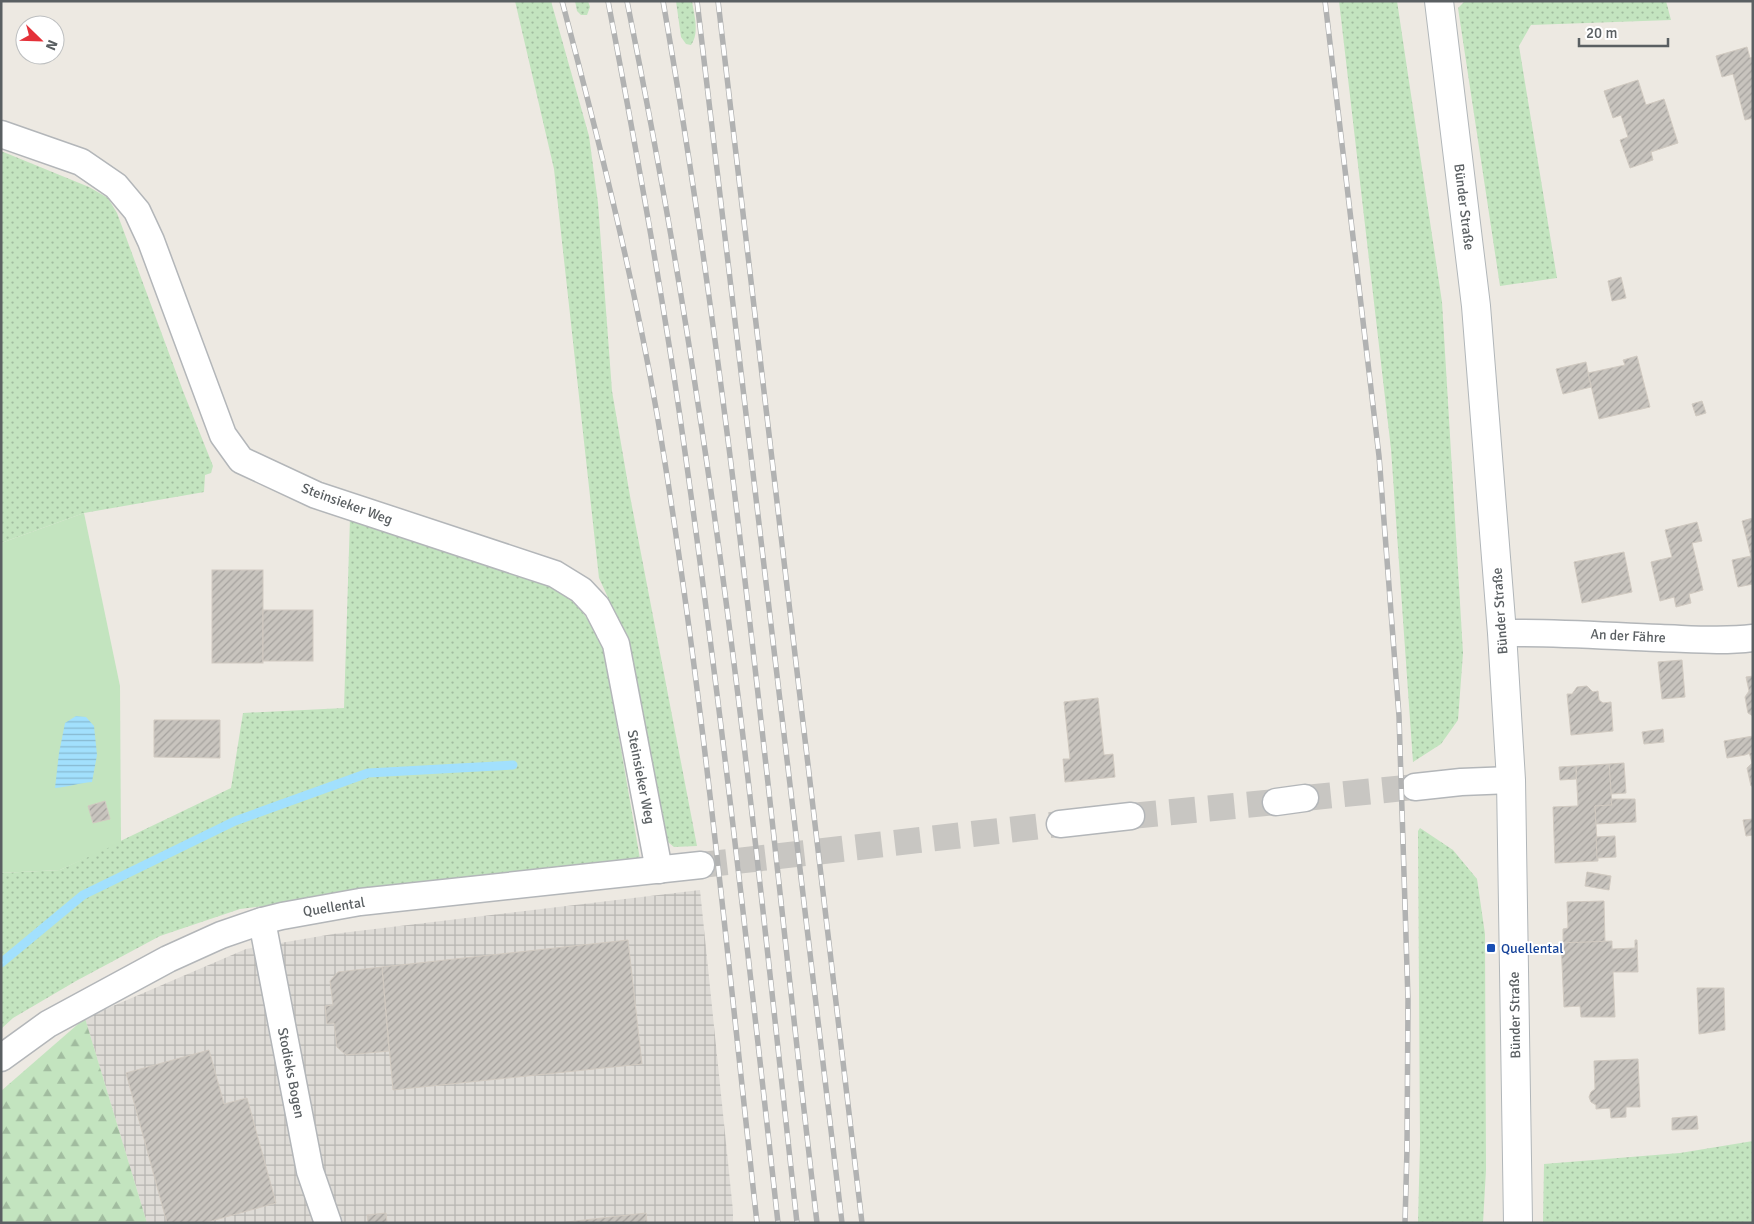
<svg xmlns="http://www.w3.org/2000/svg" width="1754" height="1224" font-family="Signika,sans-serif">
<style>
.industrial{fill:url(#industrial-grid)}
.grass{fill:url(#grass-dots)}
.forest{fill:url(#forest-firs)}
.garden{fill:#c3e4bf}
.water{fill:url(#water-rules)}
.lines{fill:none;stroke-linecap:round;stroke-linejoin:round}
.stream{stroke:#a2e0fd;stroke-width:9}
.building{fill:url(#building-hatch);stroke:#d1cac1}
.street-tunnel{stroke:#c8c6c2;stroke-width:26;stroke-dasharray:26 13;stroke-linecap:butt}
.street-casing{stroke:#b3b6b9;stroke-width:29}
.secondary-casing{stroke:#b1b6b9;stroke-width:30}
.street{stroke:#fff;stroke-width:26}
.secondary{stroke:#fff;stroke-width:28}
.rail-casing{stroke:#b1b2b2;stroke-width:5.5}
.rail{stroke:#fff;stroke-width:4;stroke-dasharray:11;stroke-linecap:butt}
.transit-dot{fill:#1a4fb4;stroke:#fff;stroke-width:2}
.labels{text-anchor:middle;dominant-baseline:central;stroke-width:4;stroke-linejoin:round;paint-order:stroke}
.street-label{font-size:14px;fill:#5a5f62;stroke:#fff}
.transit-label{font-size:14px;fill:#164399;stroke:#fff;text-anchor:start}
</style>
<defs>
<pattern id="industrial-grid" width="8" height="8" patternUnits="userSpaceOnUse" patternTransform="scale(1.25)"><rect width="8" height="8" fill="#dedbd6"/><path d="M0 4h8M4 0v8" fill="none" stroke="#b7b5b1"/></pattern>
<pattern id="grass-dots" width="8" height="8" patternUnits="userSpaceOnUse" patternTransform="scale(1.25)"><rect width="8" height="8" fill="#c3e4bf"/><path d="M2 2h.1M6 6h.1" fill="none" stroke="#a1bc9f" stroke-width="1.8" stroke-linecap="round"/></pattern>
<pattern id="forest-firs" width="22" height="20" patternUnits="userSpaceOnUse" patternTransform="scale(1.25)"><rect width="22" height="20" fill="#c3e4bf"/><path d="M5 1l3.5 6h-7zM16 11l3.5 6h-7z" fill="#a1bc9f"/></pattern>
<pattern id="water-rules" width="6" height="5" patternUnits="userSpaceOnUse" patternTransform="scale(1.25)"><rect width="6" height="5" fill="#a2e0fd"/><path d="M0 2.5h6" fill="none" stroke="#87b9d0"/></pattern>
<pattern id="building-hatch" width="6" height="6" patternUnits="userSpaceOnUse" patternTransform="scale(1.25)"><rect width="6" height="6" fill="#c8c4be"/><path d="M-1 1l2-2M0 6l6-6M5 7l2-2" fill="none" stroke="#a5a29e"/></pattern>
</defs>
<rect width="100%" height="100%" fill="#ede9e2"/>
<path class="industrial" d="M700,890L733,1211V1223H147L85,1018L246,949L333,934Z"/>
<g class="grass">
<path d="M515,1H551L589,136L598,203L612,391L630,496L697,846L674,847L663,838L622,628L599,578L554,169Z"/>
<path d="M575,1H588L590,7L587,15H581L577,11Z"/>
<path d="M676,1H692C694,15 700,33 691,45L686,44L681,37Z"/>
<path d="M1339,1H1397L1442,302L1463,653L1458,720L1441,744L1413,762L1391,449Z"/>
<path d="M1465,1H1666L1671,20L1531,25L1519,46L1557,278L1500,286L1458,8Z"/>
<path d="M1,151L89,187L108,198L117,213L183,391L213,466L211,473L205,475L204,492L84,513L1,543Z"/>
<path d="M350,518L541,581L575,602L602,639L640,859L240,909L160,936L76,981L13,1018L1,1029V873L60,870L231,788L243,713L344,708Z"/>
<path d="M1420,828L1453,850L1477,879L1485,934L1486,1170L1483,1223H1418L1420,1144L1418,831Z"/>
<path d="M1753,1141V1223H1543L1544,1164L1680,1153Z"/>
</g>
<path class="forest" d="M85,1018L147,1223H1V1091Z"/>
<path class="garden" d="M84,513L120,686L121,842L60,870L1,873V543Z"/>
<path class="water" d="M76,716L86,717L94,726L97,755L92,782C79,783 68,787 55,788L59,753L65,723Z"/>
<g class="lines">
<path class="stream" d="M1,963L83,895L235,821L368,773L513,765"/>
</g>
<g class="building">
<path d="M1747,47L1750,58L1753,57V118L1745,120L1733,74L1722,77L1716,56Z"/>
<path d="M1638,80L1646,105L1664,99L1678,143L1651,152L1653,160L1630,168L1620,140L1628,137L1621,115L1613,118L1604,91Z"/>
<path d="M1621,277L1626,298L1612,301L1608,281Z"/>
<path d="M1637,356L1650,407L1599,419L1588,373L1625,365L1623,360Z"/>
<path d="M1586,362L1591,387L1563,394L1556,369Z"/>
<path d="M1702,401L1706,413L1696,416L1692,404Z"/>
<path d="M1753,518V534L1746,536L1742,521Z"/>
<path d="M1697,522L1702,541L1692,543L1703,590L1689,594L1691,603L1676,607L1674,597L1660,601L1651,562L1672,557L1665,530Z"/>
<path d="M1753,534V565L1746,536Z"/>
<path d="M1624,552L1632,592L1582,603L1574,562Z"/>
<path d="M1751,556L1753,565V584L1738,587L1732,560Z"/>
<rect x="212" y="570" width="51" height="93"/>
<rect x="263" y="610" width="50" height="51"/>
<path d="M1682,660L1685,697L1662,699L1658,662Z"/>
<path d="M1753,676V716L1748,713L1745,697L1749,691L1746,677Z"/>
<path d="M1587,686L1593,692L1598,691L1599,700L1603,703L1611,702L1613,731L1571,735L1567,694H1572L1577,687Z"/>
<path d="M1098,698L1104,755L1113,754L1115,777L1065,782L1063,759H1070L1064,702Z"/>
<path d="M154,720H220V758L154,757Z"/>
<path d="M1663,729L1664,742L1644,744L1642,732Z"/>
<path d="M1753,736V752L1745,755L1727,758L1724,741Z"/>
<path d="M1749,752H1753V786H1751L1747,768L1752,763Z"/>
<path d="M1624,763L1626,793L1611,794L1609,764Z"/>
<path d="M1609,764L1612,805L1595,806L1598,861L1555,863L1553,807L1578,806L1576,766Z"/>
<path d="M1576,766V779L1560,780L1559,767Z"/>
<path d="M1611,799H1635L1636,822L1596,824L1595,806L1612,805Z"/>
<path d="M105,801L110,819L93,823L88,806Z"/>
<path d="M1753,819V835L1746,836L1743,820Z"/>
<path d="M1615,836L1616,857L1597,858L1596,837Z"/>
<path d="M1587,872L1611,876L1609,890L1585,886Z"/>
<path d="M1604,901L1605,942L1563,943V929L1568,928L1567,902Z"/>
<path d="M628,940L642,1064L393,1090L382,967Z"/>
<path d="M1635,940H1637L1638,972H1613L1615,1017H1581L1580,1006L1564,1007L1561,943L1612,941V949L1635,948Z"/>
<path d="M382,967L389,1051L346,1055L337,1047L334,1023L327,1024L325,1006L333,1005L330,981L338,972Z"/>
<path d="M1697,988H1724L1725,1030L1699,1034Z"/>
<path d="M209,1050L224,1104L247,1098L276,1203L204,1223H167L126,1073Z"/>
<path d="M1638,1059L1640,1107H1626V1117L1611,1118L1610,1108L1596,1109V1105L1591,1102L1589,1097L1591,1092L1595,1089L1594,1061Z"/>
<path d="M1697,1116L1698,1129L1672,1130V1118Z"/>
<path d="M386,1213L387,1223H368L367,1215Z"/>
<path d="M646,1213L647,1223H558Z"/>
</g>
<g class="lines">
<g class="street-tunnel">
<path d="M1305,798L1415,787"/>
<path d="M1131,816L1276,802"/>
<path d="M701,865L1060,824"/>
</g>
<defs>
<g id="street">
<path d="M1,134L81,162L116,186L137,211L151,241L223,435L241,460L316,495L555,574L581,590L597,607L616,644L659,870"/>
<path d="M1502,633C1555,632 1608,636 1660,638C1691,639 1722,642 1753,638"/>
<path d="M1415,787L1461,782L1511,780"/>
<path d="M1276,802L1305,798"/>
<path d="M1060,824L1131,816"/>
<path d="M262,921L310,1171L328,1223"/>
<path d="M1,1058L48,1024L168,959L221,935L262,921L282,916L360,902L701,865"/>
</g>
<path id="secondary" d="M1439,1L1476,306L1502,633L1511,780L1518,1223"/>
</defs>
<use href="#street" class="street-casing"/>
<use href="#secondary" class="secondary-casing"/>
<use href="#street" class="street"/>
<use href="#secondary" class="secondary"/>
<defs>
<g id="rail">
<path d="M562,1C598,137 633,275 657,414C702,682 727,953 757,1223"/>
<path d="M608,1C634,137 659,273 679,410C718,680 748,952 778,1223"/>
<path d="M627,1C654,135 678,269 698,404C740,676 767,950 797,1223"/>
<path d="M663,1C734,406 769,815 817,1223"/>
<path d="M697,1L842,1223"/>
<path d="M718,1L862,1223"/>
<path d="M1325,1L1379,456L1399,716L1408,1000L1407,1149L1405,1223"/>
</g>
</defs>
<use href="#rail" class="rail-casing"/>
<use href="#rail" class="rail"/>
</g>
<rect class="transit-dot" x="1486" y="943" width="10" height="10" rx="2.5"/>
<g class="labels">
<g class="street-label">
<text transform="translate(1464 207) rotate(83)">Bünder Straße</text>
<text transform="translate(347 504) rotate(20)">Steinsieker Weg</text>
<text transform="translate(1500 611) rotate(-94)">Bünder Straße</text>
<text transform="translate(1628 636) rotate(3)">An der Fähre</text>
<text transform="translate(641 777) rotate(79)">Steinsieker Weg</text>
<text transform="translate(334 907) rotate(-9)">Quellental</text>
<text transform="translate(1515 1015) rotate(-91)">Bünder Straße</text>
<text transform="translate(291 1073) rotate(79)">Stodieks Bogen</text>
</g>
<g class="transit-label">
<text x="1501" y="948">Quellental</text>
</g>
</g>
<rect width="1754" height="1224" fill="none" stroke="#5a5f62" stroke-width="5"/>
<g transform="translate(40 40) rotate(113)"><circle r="24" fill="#ffffff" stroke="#bdbfc0"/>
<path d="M0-4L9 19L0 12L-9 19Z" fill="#e43139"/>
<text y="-8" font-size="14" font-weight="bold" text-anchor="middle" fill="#5a5f62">N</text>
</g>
<path d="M1579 38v8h89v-8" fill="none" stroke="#5a5f62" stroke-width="2.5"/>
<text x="1586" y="38" font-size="15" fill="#5a5f62" stroke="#ffffff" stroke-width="4" paint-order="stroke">20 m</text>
</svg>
